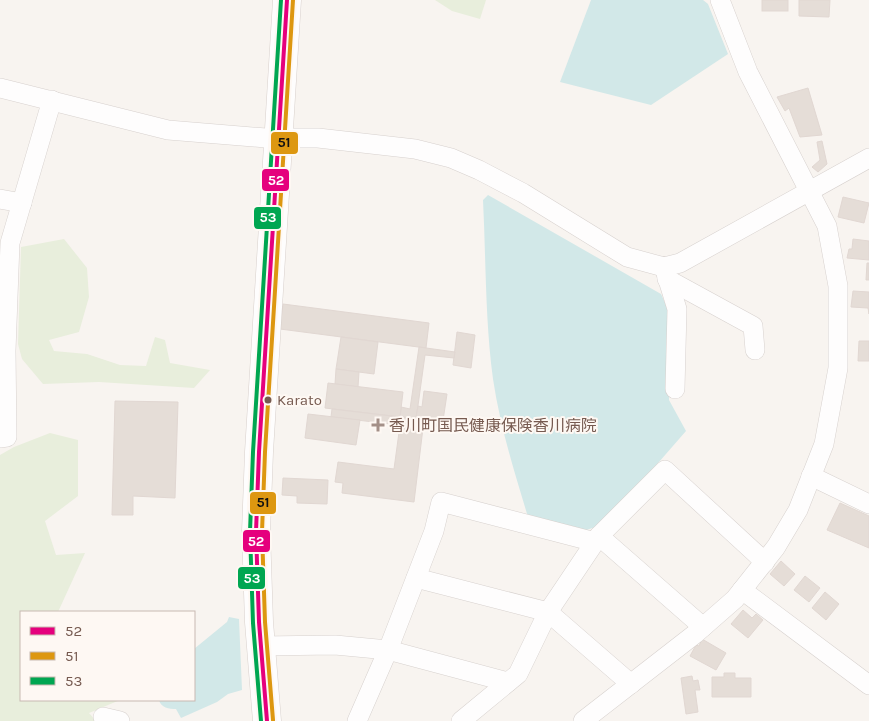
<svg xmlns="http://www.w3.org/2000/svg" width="869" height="721" font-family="Karla,'Noto Sans JP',sans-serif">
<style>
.green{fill:#e8eedc}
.water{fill:#d2e8e8}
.building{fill:#e5ddd7;stroke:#e1d7d2}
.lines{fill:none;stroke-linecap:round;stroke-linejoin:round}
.minor-casing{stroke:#d7d1ce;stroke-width:20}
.secondary-casing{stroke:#d8d0cc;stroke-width:29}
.minor{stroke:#fefdfd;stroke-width:19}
.secondary{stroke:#fefdfd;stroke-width:28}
.bus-1-casing{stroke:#fef8f3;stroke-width:8}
.bus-2-casing{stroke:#fef8f3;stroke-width:8}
.bus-3-casing{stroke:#fef8f3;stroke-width:8}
.bus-1{stroke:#e5007d;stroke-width:4}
.bus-2{stroke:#dd9710;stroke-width:4}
.bus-3{stroke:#00a651;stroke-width:4}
.bus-dot{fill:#765a50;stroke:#fef8f3;stroke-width:2}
.poi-dot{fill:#a49088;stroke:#fef8f3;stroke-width:2}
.labels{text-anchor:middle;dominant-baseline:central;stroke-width:4;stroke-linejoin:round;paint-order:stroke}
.bus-label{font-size:15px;fill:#765a50;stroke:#fef8f3;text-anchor:start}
.poi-label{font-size:16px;fill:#765a50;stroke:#fef8f3;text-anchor:start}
.line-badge{stroke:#fef8f3;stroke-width:2}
.badge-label{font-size:14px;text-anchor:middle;font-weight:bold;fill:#fff}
.pale-badge-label{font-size:14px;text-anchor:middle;font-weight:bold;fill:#111}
</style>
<rect width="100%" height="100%" fill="#f8f4f0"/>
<g class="green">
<path d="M435,0H486L480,19L452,11Z"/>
<path d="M64,239L87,268L89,297L79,332L49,340L54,351L87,354L120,365L146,366L155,337L165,340L170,363L210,370L194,388L99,382L43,384L22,359L18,344L21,247Z"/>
<path d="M50,433L78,440V496L45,521L56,555L85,553L58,612H21V700H120L89,713L96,721H0V455L14,447Z"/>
</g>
<g class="water">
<path d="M591,0H703L708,4L728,54L651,105L560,82Z"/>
<path d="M488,195L661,294L671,316L669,400L686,431L605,524L580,532L528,517C514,471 500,426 493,379C485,320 486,259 483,200Z"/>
<path d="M229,617L239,619L242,690L228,694L217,702L181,718L176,709C169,709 161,708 159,700H194V649L227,622Z"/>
</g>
<g class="building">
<rect x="762" y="0" width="26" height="11"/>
<path d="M799,0H830L829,17L799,16Z"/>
<path d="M808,88L822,135L800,137L789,108L785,111L777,97Z"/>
<path d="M822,141L827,164L818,172L812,167L820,160L817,142Z"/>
<path d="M843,197L869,203L864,223L838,217Z"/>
<path d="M853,239L869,241V260L847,258L849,249H852Z"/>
<path d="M867,263H869V280H866Z"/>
<path d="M853,291L869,292V314L868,308L851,307Z"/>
<path d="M283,304L429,323L426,348L280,329Z"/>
<path d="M457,332L475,335L471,368L453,365Z"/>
<path d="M341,337L378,342L374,374L336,369Z"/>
<path d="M859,341H869V361H858Z"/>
<path d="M419,347L455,352L454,358L425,355L415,427L408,426L409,418L400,417L401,407L410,409Z"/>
<path d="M336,369L359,372L358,387L335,384Z"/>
<path d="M328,383L403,392L400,417L325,408Z"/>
<path d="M424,391L447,394L442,427L415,423L418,406L422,407Z"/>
<path d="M115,401L178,402L175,498L133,496V515H112Z"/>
<path d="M332,409L409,418L408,426L331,417Z"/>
<path d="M308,414L360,420L356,445L305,438Z"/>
<path d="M400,425L423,428L414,502L342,493L343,483L335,482L338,462L394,469Z"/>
<path d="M283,478L328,480L327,504L297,503V496L282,495Z"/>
<path d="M840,503L869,516V548L827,530Z"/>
<path d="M781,561L795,574L784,586L770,574Z"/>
<path d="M805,576L820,588L809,602L794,590Z"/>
<path d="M825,592L839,604L826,620L812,608Z"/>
<path d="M743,610L752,618L756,614L763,620L748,638L731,624Z"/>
<path d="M702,639L726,653L716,670L690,656L696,645L699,646Z"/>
<path d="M724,673H735V678H751V697H712V677H724Z"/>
<path d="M692,676L693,681L698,680L700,690H695L698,712L686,714L681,678Z"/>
</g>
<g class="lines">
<defs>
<g id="minor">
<path d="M0,88L168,130L266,138H318L415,149L451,158L479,170L523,193L627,257L664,267L680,263L869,158"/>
<path d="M0,199L22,203"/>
<path d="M664,267L677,309L675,389"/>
<path d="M667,279L753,326L755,350"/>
<path d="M0,438L7,437L6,351L10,243L52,100"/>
<path d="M811,476L869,504"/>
<path d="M599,536L703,627"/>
<path d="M416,578L548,612L631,684"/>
<path d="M742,590L869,685"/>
<path d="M261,646L335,645L388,650L508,682"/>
<path d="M103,717L120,721"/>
<path d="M357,721L388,650L434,531L441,502L595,542"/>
<path d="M461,721L518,674L548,612L599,536L665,470L765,562"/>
<path d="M583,721L695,634L735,599L776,547L798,510L824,444L838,368V286L827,226L748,72L720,0"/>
</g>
<path id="secondary" d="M267,721L259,622L256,532L259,452L287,0"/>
</defs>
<use href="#minor" class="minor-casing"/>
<use href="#secondary" class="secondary-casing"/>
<use href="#minor" class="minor"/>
<use href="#secondary" class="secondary"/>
<defs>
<path id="bus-1" d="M267,721L259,622L256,532L259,452L287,0"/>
<path id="bus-2" d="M273,720L265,622L262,532L265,452L293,0"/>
<path id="bus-3" d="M261,721L253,623L250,532L253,452L281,0"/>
</defs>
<use href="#bus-1" class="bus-1-casing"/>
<use href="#bus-2" class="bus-2-casing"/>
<use href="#bus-3" class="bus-3-casing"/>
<use href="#bus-1" class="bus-1"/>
<use href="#bus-2" class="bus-2"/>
<use href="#bus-3" class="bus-3"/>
</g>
<circle class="bus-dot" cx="268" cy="400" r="4.5"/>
<path class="poi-dot" d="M375.5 417.5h5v5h5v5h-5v5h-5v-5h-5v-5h5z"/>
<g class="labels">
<g class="bus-label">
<text x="277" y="400">Karato</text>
</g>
<g class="poi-label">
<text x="389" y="425">香川町国民健康保険香川病院</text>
</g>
</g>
<g class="line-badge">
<rect x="270" y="131" width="29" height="24" rx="5" fill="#dd9710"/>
<rect x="261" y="168" width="29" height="24" rx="5" fill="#e5007d"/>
<rect x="253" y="206" width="29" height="24" rx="5" fill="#00a651"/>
<rect x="249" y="491" width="28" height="24" rx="5" fill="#dd9710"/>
<rect x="242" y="529" width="29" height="24" rx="5" fill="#e5007d"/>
<rect x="237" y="566" width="29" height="24" rx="5" fill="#00a651"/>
</g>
<g class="badge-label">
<text x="276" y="185">52</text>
<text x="268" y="222">53</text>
<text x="256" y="546">52</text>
<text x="252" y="583">53</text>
</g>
<g class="pale-badge-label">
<text x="284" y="147">51</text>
<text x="263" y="507">51</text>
</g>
<rect x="20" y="611" width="175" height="90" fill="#fef8f3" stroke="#c8b9b2"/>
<rect x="30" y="627" width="25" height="8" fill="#e5007d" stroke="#c8b9b2"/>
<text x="65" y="636" font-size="15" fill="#765a50">52</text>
<rect x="30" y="652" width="25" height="8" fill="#dd9710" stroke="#c8b9b2"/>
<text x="65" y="661" font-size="15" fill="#765a50">51</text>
<rect x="30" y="677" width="25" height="8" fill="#00a651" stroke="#c8b9b2"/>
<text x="65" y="686" font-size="15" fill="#765a50">53</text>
</svg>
